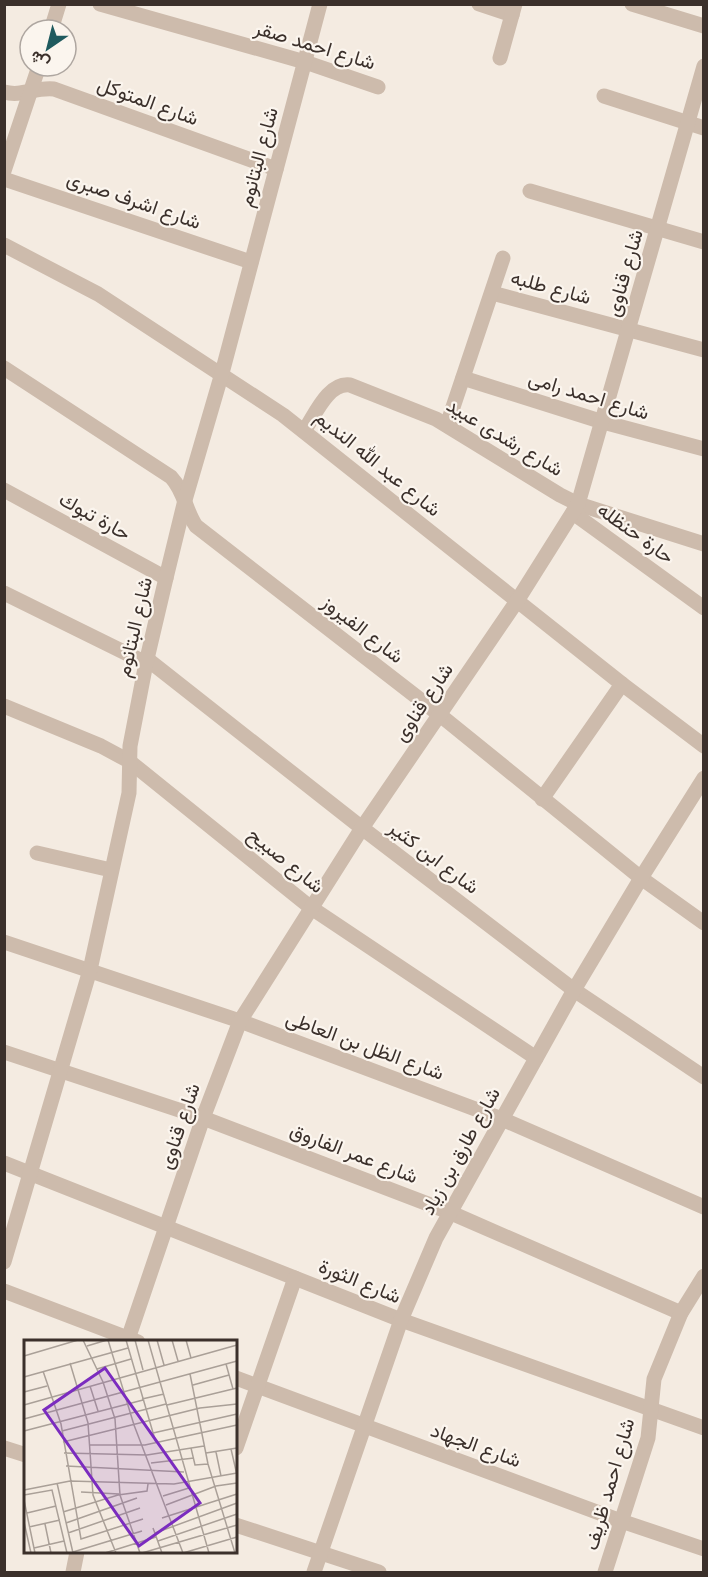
<svg xmlns="http://www.w3.org/2000/svg" width="708" height="1577" font-family="'Space Grotesk',Vazirmatn,sans-serif">
<style>
.lines{fill:none;stroke-linecap:round;stroke-linejoin:round}
.minor{stroke:#cdbbac;stroke-width:15}
.labels{text-anchor:middle;dominant-baseline:central;stroke-width:4.5;stroke-linejoin:round;paint-order:stroke}
.street-label{font-size:20px;fill:#3b302b;stroke:#fbf5ee}
.inset-road{fill:none;stroke:#aaa098;stroke-width:1.5}
.view{fill:#7b2cbf;fill-opacity:0.15;stroke:#7b2cbf;stroke-width:3}
.inset-edge{fill:none;stroke:#3b302b;stroke-width:3}
</style>
<rect width="100%" height="100%" fill="#f4ebe1"/>
<g class="lines">
<g class="minor">
<path d="M100,4L305,62L378,87"/>
<path d="M479,4L512,15"/>
<path d="M632,4L704,26"/>
<path d="M51,30L59,4"/>
<path d="M500,58L515,4"/>
<path d="M4,92C22,97 34,87 54,89L276,169"/>
<path d="M604,96L704,128"/>
<path d="M4,171L39,66"/>
<path d="M4,179L251,262"/>
<path d="M530,191L704,242"/>
<path d="M4,245L98,294L283,415L622,684L704,746"/>
<path d="M492,293L704,350"/>
<path d="M4,368L171,477C185,492 185,510 196,526L440,715L641,878L704,923"/>
<path d="M463,378L603,422L704,449"/>
<path d="M447,425L503,258"/>
<path d="M304,431C315,415 328,382 350,385L436,419L560,495L578,504L704,544"/>
<path d="M4,490L166,578"/>
<path d="M573,513L704,608"/>
<path d="M4,593L146,663"/>
<path d="M147,659L362,828L574,990L704,1077"/>
<path d="M4,706L101,746L129,761L310,907L536,1058"/>
<path d="M542,799L622,684"/>
<path d="M37,853L111,870"/>
<path d="M4,942L240,1021L502,1119L704,1207"/>
<path d="M4,1052L203,1118L449,1212L681,1313"/>
<path d="M4,1163L401,1320L704,1428"/>
<path d="M4,1262L90,970L129,793L130,746L146,663L166,578L185,500L222,373L320,4"/>
<path d="M4,1291L138,1342"/>
<path d="M127,1342L203,1118L240,1021L362,828L517,601L578,504L704,66"/>
<path d="M236,1378L621,1521L704,1549"/>
<path d="M4,1448L26,1455"/>
<path d="M236,1448L295,1278"/>
<path d="M236,1525L379,1572"/>
<path d="M73,1572L77,1552"/>
<path d="M314,1572L401,1320L436,1238L574,990L641,878L704,778"/>
<path d="M605,1572L648,1438L654,1379L681,1313L704,1276"/>
</g>
</g>
<g class="labels">
<g class="street-label">
<text transform="translate(315 45) rotate(17)">شارع احمد صقر</text>
<text transform="translate(148 101) rotate(20)">شارع المتوكل</text>
<text transform="translate(258 157) rotate(-75)">شارع البتانوم</text>
<text transform="translate(134 200) rotate(19)">شارع اشرف صبرى</text>
<text transform="translate(624 273) rotate(-74)">شارع قناوى</text>
<text transform="translate(551 287) rotate(15)">شارع طلبه</text>
<text transform="translate(589 395) rotate(17)">شارع احمد رامى</text>
<text transform="translate(505 437) rotate(31)">شارع رشدى عبيد</text>
<text transform="translate(378 463) rotate(39)">شارع عبد الله النديم</text>
<text transform="translate(95 516) rotate(29)">حارة تبوك</text>
<text transform="translate(636 533) rotate(36)">حارة حنظله</text>
<text transform="translate(134 627) rotate(-77)">شارع البتانوم</text>
<text transform="translate(363 629) rotate(38)">شارع الفيروز</text>
<text transform="translate(423 702) rotate(-56)">شارع قناوى</text>
<text transform="translate(434 857) rotate(37)">شارع ابن كثير</text>
<text transform="translate(286 860) rotate(39)">شارع صبيح</text>
<text transform="translate(365 1045) rotate(20)">شارع الظل بن العاطى</text>
<text transform="translate(179 1126) rotate(-71)">شارع قناوى</text>
<text transform="translate(460 1151) rotate(-61)">شارع طارق بن زياد</text>
<text transform="translate(354 1153) rotate(21)">شارع عمر الفاروق</text>
<text transform="translate(360 1281) rotate(22)">شارع الثورة</text>
<text transform="translate(476 1445) rotate(20)">شارع الجهاد</text>
<text transform="translate(609 1484) rotate(-74)">شارع احمد ظريف</text>
</g>
</g>
<g transform="translate(24 1340)">
<rect width="213" height="213" fill="#f4ebe1"/>
<path class="inset-road" d="M59,0L79,42L91,79L96,155L116,213M84,0L110,85L159,213M102,0L132,103M111,0L119,30M124,0L185,213M133,0L140,25M148,0L154,21M162,0L167,18M63,6L83,0M0,16L54,0M46,23L64,83L69,155L92,213M202,24L209,49M73,29L107,19M19,31L37,84L57,199L119,179M166,34L184,124L211,213M0,37L104,8M169,45L205,35M66,46L74,71M0,52L23,46M118,59L140,54M0,65L213,5M143,65L213,48M0,79L213,21M0,91L119,60M38,91L142,64M129,93L213,74M39,102L176,68L213,64M66,105H121L213,85M167,108L171,125L184,124M207,109L213,135M192,112L197,136M40,113L123,115M182,113L213,108M123,115L180,106M127,123L170,118M42,126L160,132M33,143L49,213M0,150L46,141L150,144L213,133M57,152L95,154M0,155L28,150L43,213M139,156L165,148M0,160L11,213M142,165L192,146L213,143M39,172L94,155L123,151L124,144M3,173L32,166M138,178L213,154M0,182L7,213M42,183L113,158M21,184L27,213M5,187L36,180M129,188L138,213M44,193L116,168M131,193L213,163M134,201L213,174M10,208L40,201M49,212L118,191M81,213L132,197M118,213L213,185M159,213L213,197"/>
<path class="view" d="M81,28L176,163L115,206L20,70Z"/>
<rect width="213" height="213" class="inset-edge"/>
</g>
<rect width="708" height="1577" fill="none" stroke="#3b302b" stroke-width="12"/>
<g transform="translate(48 48) rotate(215)"><circle r="28" fill="#fbf5ee" stroke="#aea6a0" stroke-width="1.5"/>
<path d="M0-4.5L10 22L0 15L-10 22Z" fill="#1f5a5e"/>
<text y="-9" font-size="16" font-weight="bold" text-anchor="middle" fill="#3b302b">ش</text>
</g>
</svg>
